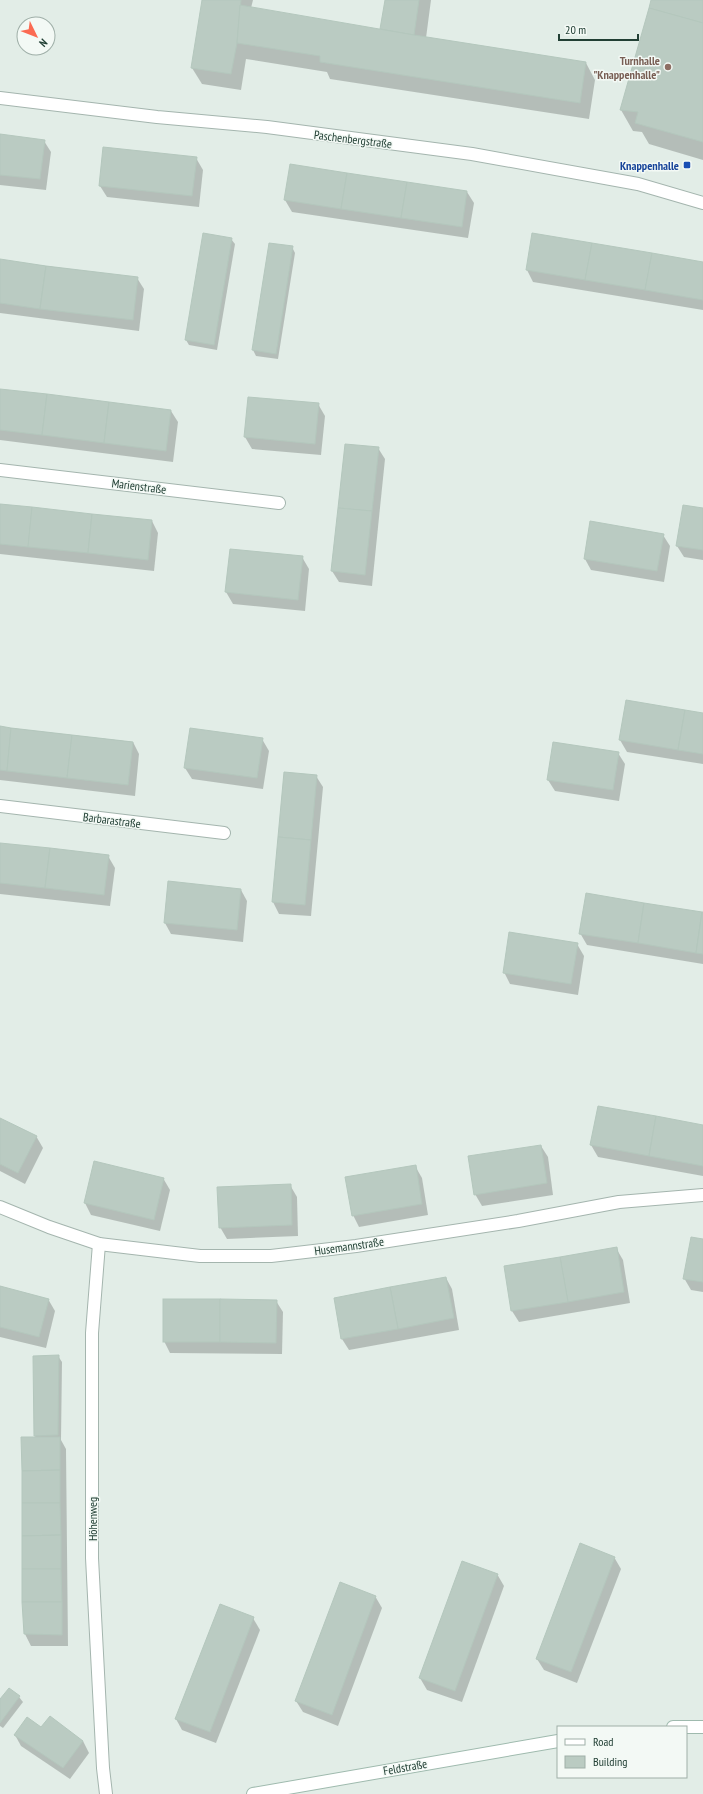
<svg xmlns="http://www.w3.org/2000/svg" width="703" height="1794" font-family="'PT Sans Narrow',sans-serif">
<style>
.shadow{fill:#0003}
.building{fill:#bacbc2;stroke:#b4c7bd}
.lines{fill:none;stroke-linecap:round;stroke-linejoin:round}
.minor-casing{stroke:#a4b5ae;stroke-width:14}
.secondary-casing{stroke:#9fbaae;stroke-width:14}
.minor{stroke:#fff;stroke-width:12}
.secondary{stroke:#fff;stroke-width:12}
.education-dot{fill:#8d6e63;stroke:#f3f9f5;stroke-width:1.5}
.transit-dot{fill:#1a4fb4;stroke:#f3f9f5;stroke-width:1.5}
.labels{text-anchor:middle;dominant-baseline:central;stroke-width:3;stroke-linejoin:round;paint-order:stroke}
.education-label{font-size:12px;font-weight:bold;fill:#785e54;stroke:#f3f9f5;text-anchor:end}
.street-label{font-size:12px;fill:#213f34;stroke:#f3f9f5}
.transit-label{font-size:12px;font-weight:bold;fill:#164399;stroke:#f3f9f5;text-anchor:end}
</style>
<rect width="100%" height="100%" fill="#e2ede7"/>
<g class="shadow">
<path d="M203,0H253L251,8L381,30L386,0H431L426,38L586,63L595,80L589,119L330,79L327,72L246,59L241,90L202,84L192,68Z"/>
<path d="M652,0H703V160L649,144L642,132L633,131L621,110Z"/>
<path d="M0,135L44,141L51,152L46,190L0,185Z"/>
<path d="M196,158L203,170L199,207L107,197L100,186Z"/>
<path d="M467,192L474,203L468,238L292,212L285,200Z"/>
<path d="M533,235L703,263V310L533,282L527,270Z"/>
<path d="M231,239L235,244L217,350L189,345L186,340Z"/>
<path d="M292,247L295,253L278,359L256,356L253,350Z"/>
<path d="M0,260L137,278L144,289L139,331L0,313Z"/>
<path d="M0,390L171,411L178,422L173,462L0,440Z"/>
<path d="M318,404L325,416L321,455L252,449L245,437Z"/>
<path d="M378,448L385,459L372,586L339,582L332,571Z"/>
<path d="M0,505L152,521L158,533L154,571L0,554Z"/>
<path d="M703,509V560L684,557L677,546Z"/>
<path d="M663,535L670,546L664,582L591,570L585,559Z"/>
<path d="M231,550L302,557L309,569L305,611L233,604L226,592Z"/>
<path d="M703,714V764L627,752L620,740Z"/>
<path d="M0,727L133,742L139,754L135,796L0,780Z"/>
<path d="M262,739L269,751L263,789L192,779L185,768Z"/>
<path d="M618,753L625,764L619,801L555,791L548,780Z"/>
<path d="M316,776L323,787L311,916L279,914L273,902Z"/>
<path d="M0,844L108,856L115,868L110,906L0,894Z"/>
<path d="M241,890L247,901L243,942L171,934L165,923Z"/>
<path d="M703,913V964L587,945L580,933Z"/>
<path d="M577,944L584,956L578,995L510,984L504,972Z"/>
<path d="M0,1119L36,1136L43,1148L25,1184L0,1171Z"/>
<path d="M703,1126V1176L598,1157L591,1145Z"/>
<path d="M541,1146L548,1157L553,1195L482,1206L475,1194Z"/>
<path d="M415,1166L422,1178L428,1215L359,1227L353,1215Z"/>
<path d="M163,1178L170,1190L160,1231L91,1215L85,1203Z"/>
<path d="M290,1185L297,1197L298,1236L227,1239L220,1227Z"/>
<path d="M703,1240V1292L691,1290L684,1278Z"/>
<path d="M616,1248L623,1260L630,1303L519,1322L512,1311L505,1267Z"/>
<path d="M446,1278L452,1289L459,1330L349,1350L342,1339Z"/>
<path d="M0,1287L48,1299L55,1311L46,1348L0,1337Z"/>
<path d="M276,1301L283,1312L282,1354L170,1353L164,1341Z"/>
<path d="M58,1356L62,1362L61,1440L66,1449L68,1646H31L25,1634L22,1438H36L35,1436Z"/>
<path d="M614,1557L621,1569L577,1683L544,1670L537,1659Z"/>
<path d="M497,1574L504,1586L462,1702L427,1690L420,1678Z"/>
<path d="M375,1596L382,1608L338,1726L303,1712L296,1701Z"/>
<path d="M253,1618L260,1630L216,1743L182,1730L176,1719Z"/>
<path d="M19,1697L23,1702L3,1728L0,1726V1701Z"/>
<path d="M41,1729L83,1741L89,1753L70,1779L21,1746L15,1735Z"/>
</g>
<g class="building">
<path d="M202,0H241L237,43L231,74L191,68Z"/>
<path d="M385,0H419L414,35L380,29Z"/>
<path d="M651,0H703V23L649,8Z"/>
<path d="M240,5L414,35L586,62L580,103L320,62V56L237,43Z"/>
<path d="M649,8L703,23V142L635,123L638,112L620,110Z"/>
<path d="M0,134L45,140L40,179L0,175Z"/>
<path d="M103,147L197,157L192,196L99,186Z"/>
<path d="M290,164L347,173L341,209L284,200Z"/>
<path d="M347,173L407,182L401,218L341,209Z"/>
<path d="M407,182L467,191L462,227L401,218Z"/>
<path d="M203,233L232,238L214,345L185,340Z"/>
<path d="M532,233L592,243L585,280L526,270Z"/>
<path d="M269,243L293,246L276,354L252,350Z"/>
<path d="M592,243L652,253L645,290L585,280Z"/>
<path d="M652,253L703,262V300L645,290Z"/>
<path d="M0,259L46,266L40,309L0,303Z"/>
<path d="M46,266L138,277L133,320L40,309Z"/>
<path d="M0,389L47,394L42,435L0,430Z"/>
<path d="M47,394L109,402L104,443L42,435Z"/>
<path d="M248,397L319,403L315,444L244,437Z"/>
<path d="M109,402L171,410L166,451L104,443Z"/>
<path d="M345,444L379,447L372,511L338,508Z"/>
<path d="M0,504L32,507L28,547L0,544Z"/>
<path d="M683,505L703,508V550L676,546Z"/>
<path d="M32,507L92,514L88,553L28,547Z"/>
<path d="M338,508L372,511L365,575L331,571Z"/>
<path d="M92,514L152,520L148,560L88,553Z"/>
<path d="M590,521L664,534L657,571L584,559Z"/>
<path d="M230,549L303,556L298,600L225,592Z"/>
<path d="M626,700L685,710L678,750L619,740Z"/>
<path d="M685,710L703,713V754L678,750Z"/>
<path d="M0,726L11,728L7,771L0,770Z"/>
<path d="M11,728L72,735L67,778L7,771Z"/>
<path d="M190,728L263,738L257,778L184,768Z"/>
<path d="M72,735L133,742L128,785L67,778Z"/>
<path d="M553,742L619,752L613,790L547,780Z"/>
<path d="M284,772L317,775L311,840L278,837Z"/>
<path d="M278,837L311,840L305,905L272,902Z"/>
<path d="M0,843L50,848L45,888L0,883Z"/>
<path d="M50,848L109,855L104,895L45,888Z"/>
<path d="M168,881L241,889L237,930L164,923Z"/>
<path d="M586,893L644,903L638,943L579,934Z"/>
<path d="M644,903L702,912L696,953L638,943Z"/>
<path d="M702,912H703V954L696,953Z"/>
<path d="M509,932L578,943L571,984L503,973Z"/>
<path d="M598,1106L656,1116L649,1156L590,1145Z"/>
<path d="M656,1116L703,1125V1166L649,1156Z"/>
<path d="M0,1118L37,1136L18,1173L0,1164Z"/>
<path d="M541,1145L547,1183L474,1195L468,1156Z"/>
<path d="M94,1161L164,1178L154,1220L84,1203Z"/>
<path d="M416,1165L422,1204L352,1216L345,1177Z"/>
<path d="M291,1184L292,1225L219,1228L217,1187Z"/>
<path d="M691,1237L703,1239V1282L683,1279Z"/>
<path d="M617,1247L624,1292L568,1302L560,1257Z"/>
<path d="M560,1257L568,1302L511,1311L504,1266Z"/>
<path d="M446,1277L454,1318L398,1329L390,1287Z"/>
<path d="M0,1286L49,1299L39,1337L0,1327Z"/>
<path d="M390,1287L398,1329L341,1339L334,1298Z"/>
<rect x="163" y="1299" width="57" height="43"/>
<path d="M220,1299L277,1300L276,1343L220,1342Z"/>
<path d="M59,1355L58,1435L34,1436L33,1356Z"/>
<path d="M21,1437H60V1470L22,1471Z"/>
<path d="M60,1470V1503H22V1471Z"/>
<path d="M22,1503H60L61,1535L22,1536Z"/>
<path d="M61,1535V1569H22V1536Z"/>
<path d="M580,1543L615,1557L571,1672L536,1659Z"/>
<path d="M462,1561L498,1574L455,1691L419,1678Z"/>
<path d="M22,1569H61L62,1602H22Z"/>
<path d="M340,1582L376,1596L332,1715L295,1701Z"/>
<path d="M22,1602H62V1635L24,1634Z"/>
<path d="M220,1604L254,1617L210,1732L175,1719Z"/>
<path d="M9,1688L20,1696L0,1723V1699Z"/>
<path d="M50,1716L83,1741L63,1768L14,1735L27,1717L41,1727Z"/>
</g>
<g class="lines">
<defs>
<g id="minor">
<path d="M0,98L157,117L267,127L472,154L638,184L703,203"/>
<path d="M0,470L279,503"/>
<path d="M0,806L224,833"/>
<path d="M0,1207L49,1227L99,1244L200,1256H271L356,1246L518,1221L619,1202L703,1195"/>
<path d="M99,1244L92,1333V1558L103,1768L106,1794"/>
</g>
<g id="secondary">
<path d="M673,1727H703"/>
<path d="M253,1794L558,1741"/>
</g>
</defs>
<use href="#minor" class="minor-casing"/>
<use href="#secondary" class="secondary-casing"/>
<use href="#minor" class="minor"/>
<use href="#secondary" class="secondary"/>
</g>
<circle class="education-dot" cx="668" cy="67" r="4"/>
<rect class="transit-dot" x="683" y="161" width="8" height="8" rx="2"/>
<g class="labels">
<g class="education-label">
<text x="660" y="60">Turnhalle<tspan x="660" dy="14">"Knappenhalle"</tspan></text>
</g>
<g class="street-label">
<text transform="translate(353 139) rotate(7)">Paschenbergstraße</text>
<text transform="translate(139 486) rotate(7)">Marienstraße</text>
<text transform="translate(112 820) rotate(7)">Barbarastraße</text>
<text transform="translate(349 1246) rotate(-8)">Husemannstraße</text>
<text transform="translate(92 1519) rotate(-90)">Höhenweg</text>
<text transform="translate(405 1767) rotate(-10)">Feldstraße</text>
</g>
<g class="transit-label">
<text x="679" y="165">Knappenhalle</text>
</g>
</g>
<rect x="557" y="1726" width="130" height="52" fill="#f3f9f5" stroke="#9fafa8"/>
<rect x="565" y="1739" width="20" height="6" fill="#ffffff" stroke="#9fafa8"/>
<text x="593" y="1746" font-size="12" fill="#213f34">Road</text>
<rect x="565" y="1756" width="20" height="12" fill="#bacbc2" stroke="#9fafa8"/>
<text x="593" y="1766" font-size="12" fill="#213f34">Building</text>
<g transform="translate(36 36) rotate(133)"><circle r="19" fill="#f3f9f5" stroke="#9fafa8"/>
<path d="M0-3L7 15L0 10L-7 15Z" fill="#fb6a52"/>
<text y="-6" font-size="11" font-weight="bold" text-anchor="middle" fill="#213f34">N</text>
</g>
<path d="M559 34v6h79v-6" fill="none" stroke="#213f34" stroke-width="2"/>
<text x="565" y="34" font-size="12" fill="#213f34" stroke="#f3f9f5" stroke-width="3" paint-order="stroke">20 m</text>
</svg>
